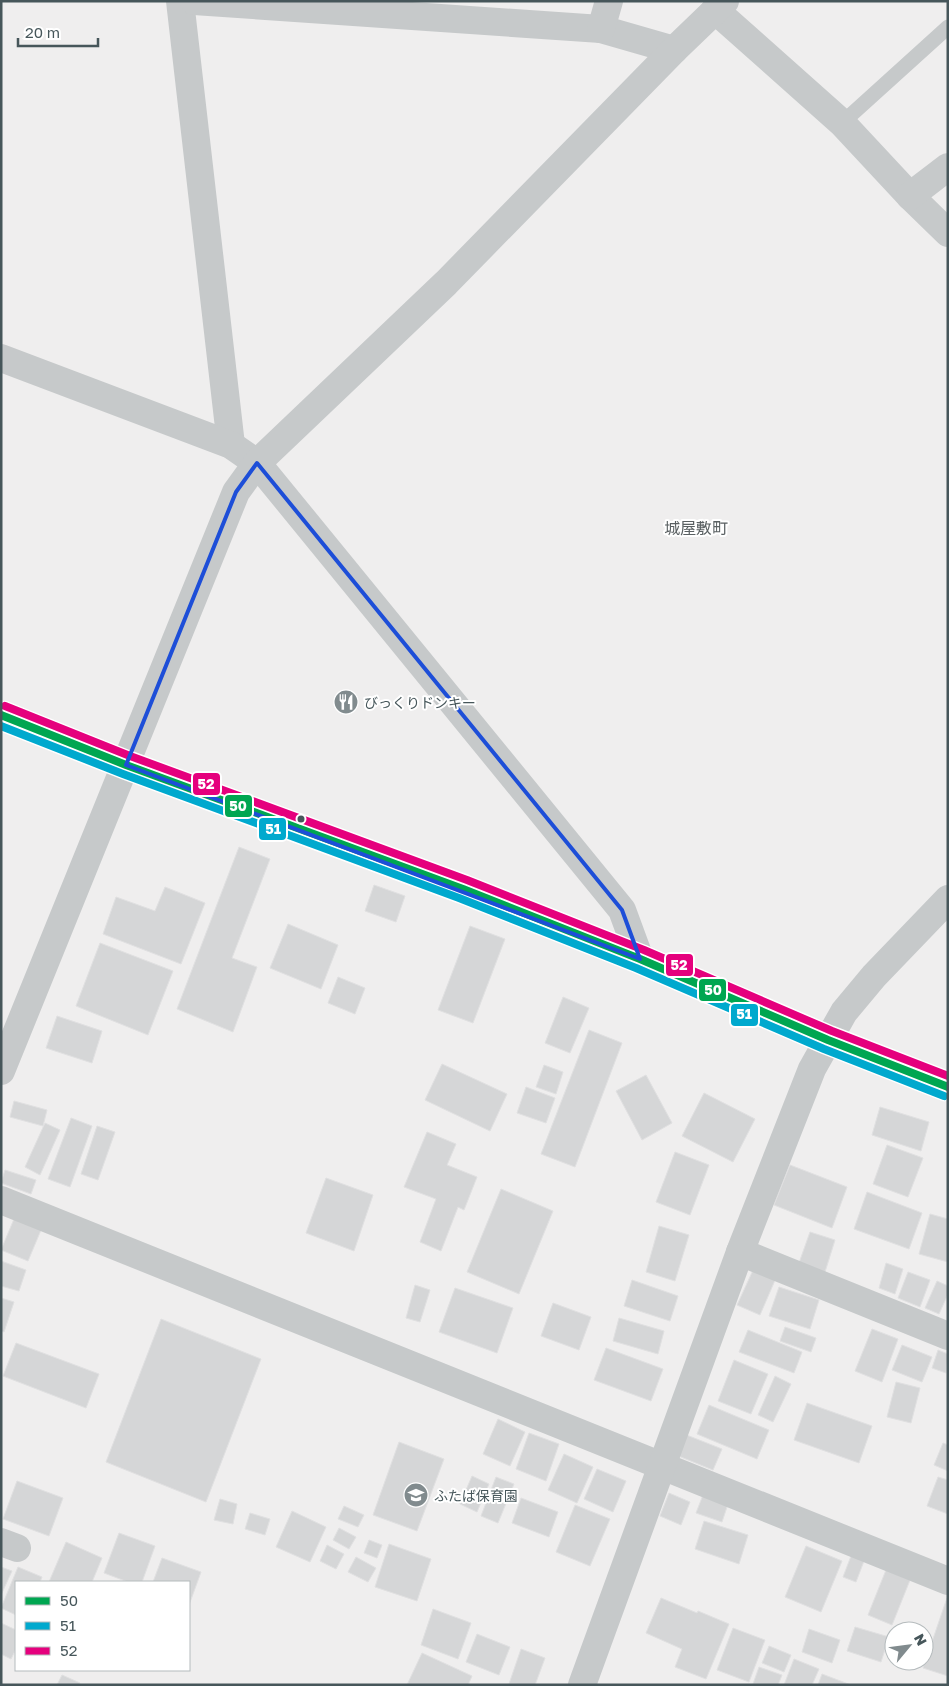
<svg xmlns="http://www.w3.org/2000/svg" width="949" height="1686" font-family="'Golos Text','Noto Sans JP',sans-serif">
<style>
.building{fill:#d5d6d7;stroke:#e0e0e1}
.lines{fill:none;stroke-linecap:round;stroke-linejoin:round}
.lane{stroke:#c6c9ca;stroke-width:15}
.street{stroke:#c6c9ca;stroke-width:28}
.highway{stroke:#b9bfc2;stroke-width:28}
.bus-1-casing{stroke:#fff;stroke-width:11}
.bus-2-casing{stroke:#fff;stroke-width:11}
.bus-3-casing{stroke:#fff;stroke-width:11}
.bus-1{stroke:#00a651;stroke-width:8}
.bus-2{stroke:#00a9ce;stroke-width:8}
.bus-3{stroke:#e5007d;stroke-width:8}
.marked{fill:none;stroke:#1d4ed8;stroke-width:4;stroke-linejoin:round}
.bus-dot{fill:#46565a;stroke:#fff;stroke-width:2}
.labels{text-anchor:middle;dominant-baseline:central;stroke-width:4;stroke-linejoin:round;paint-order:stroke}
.poi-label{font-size:14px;fill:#46565a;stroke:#fff;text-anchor:start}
.quarter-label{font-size:16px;fill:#5a6062;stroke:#fff}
.line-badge{stroke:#fff;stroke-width:2}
.badge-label{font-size:14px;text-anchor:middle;font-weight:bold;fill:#fff}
</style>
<rect width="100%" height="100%" fill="#efeeee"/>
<g class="building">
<path d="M239,847L270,859L232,958L257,967L233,1032L177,1009Z"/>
<path d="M374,885L405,896L396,922L365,911Z"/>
<path d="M165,887L205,903L181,964L103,934L116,897L155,911Z"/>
<path d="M288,924L338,945L321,989L270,968Z"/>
<path d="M470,926L505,939L473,1023L438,1010Z"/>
<path d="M100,943L173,971L148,1035L76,1006Z"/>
<path d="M338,977L365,988L355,1014L328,1003Z"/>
<path d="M563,997L589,1008L570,1053L545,1043Z"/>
<path d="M57,1016L102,1031L92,1063L46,1048Z"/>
<path d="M589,1030L622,1043L575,1167L541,1154Z"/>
<path d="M442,1064L507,1094L490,1131L425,1100Z"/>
<path d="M544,1065L563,1072L556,1094L536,1087Z"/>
<path d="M646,1075L672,1123L642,1140L616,1091Z"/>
<path d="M526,1087L555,1098L546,1123L517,1113Z"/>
<path d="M704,1093L755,1119L733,1162L682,1136Z"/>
<path d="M14,1101L47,1110L43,1126L10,1117Z"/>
<path d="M880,1107L929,1122L921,1151L872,1135Z"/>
<path d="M71,1118L92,1126L70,1187L48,1179Z"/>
<path d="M45,1123L60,1130L40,1175L25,1167Z"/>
<path d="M97,1126L115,1132L98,1180L81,1174Z"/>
<path d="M427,1132L456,1144L447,1165L477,1177L464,1210L458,1207L441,1251L420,1242L436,1199L404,1187Z"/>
<path d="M887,1145L923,1158L908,1197L873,1184Z"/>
<path d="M675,1152L709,1165L690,1215L656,1202Z"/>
<path d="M790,1165L847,1187L832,1228L774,1205Z"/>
<path d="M5,1170L36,1180L31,1194L1,1183Z"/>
<path d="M326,1178L373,1195L354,1251L306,1233Z"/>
<path d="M501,1189L553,1211L519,1294L467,1272Z"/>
<path d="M867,1192L922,1213L909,1249L854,1229Z"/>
<path d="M930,1214L948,1219V1262L919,1254Z"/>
<path d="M14,1219L41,1230L28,1261L1,1250Z"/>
<path d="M659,1226L689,1235L675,1281L646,1272Z"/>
<path d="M810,1232L835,1240L825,1272L799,1263Z"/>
<path d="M1,1261L26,1270L19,1291L1,1286Z"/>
<path d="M886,1263L903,1269L895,1294L879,1288Z"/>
<path d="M754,1268L776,1278L760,1315L737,1305Z"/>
<path d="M908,1272L930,1280L920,1307L898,1298Z"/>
<path d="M632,1280L678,1296L670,1321L624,1306Z"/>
<path d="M937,1281L948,1286V1294L939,1314L925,1308Z"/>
<path d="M415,1285L430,1290L420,1322L406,1318Z"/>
<path d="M779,1287L819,1300L810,1329L769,1316Z"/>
<path d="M455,1288L513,1308L497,1353L439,1332Z"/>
<path d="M1,1298L14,1302L4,1332L1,1331Z"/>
<path d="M553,1303L591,1317L579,1350L541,1336Z"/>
<path d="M619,1318L664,1331L658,1354L613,1341Z"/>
<path d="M161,1319L261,1359L206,1502L106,1462Z"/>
<path d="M785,1327L816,1338L811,1352L780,1341Z"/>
<path d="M872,1329L898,1339L882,1382L855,1371Z"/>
<path d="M748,1330L802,1352L794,1373L739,1352Z"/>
<path d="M16,1343L99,1374L86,1408L3,1376Z"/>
<path d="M902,1345L932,1357L922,1382L892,1370Z"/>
<path d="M606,1348L663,1369L651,1401L594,1380Z"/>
<path d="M938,1350L948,1354L946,1373L932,1368Z"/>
<path d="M734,1360L768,1374L751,1414L718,1401Z"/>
<path d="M775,1376L791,1384L773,1422L758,1415Z"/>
<path d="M896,1382L920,1388L911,1423L887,1417Z"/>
<path d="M807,1403L872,1426L859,1463L794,1440Z"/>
<path d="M709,1405L769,1430L757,1459L697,1434Z"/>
<path d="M498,1419L525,1432L510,1466L483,1454Z"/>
<path d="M529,1433L559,1444L546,1481L516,1469Z"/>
<path d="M684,1434L722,1449L713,1470L676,1455Z"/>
<path d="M399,1442L444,1459L417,1531L373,1515Z"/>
<path d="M943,1443L948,1445V1471L934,1465Z"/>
<path d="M564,1454L593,1467L577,1503L548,1490Z"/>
<path d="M597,1469L626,1481L613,1512L584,1499Z"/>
<path d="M472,1476L489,1484L477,1512L460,1504Z"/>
<path d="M496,1477L514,1484L498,1523L481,1516Z"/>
<path d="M938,1477L948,1480V1514L927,1506Z"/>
<path d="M17,1481L63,1498L49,1536L3,1519Z"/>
<path d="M669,1493L690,1502L681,1525L660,1516Z"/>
<path d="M703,1495L728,1504L722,1522L696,1513Z"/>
<path d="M521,1498L558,1512L549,1537L512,1523Z"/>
<path d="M220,1499L237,1504L233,1524L214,1520Z"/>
<path d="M575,1505L610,1519L590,1566L556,1552Z"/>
<path d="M344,1506L364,1515L358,1527L338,1519Z"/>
<path d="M292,1511L326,1527L310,1562L276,1547Z"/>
<path d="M250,1513L270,1519L265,1535L245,1529Z"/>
<path d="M704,1521L748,1535L739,1564L695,1549Z"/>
<path d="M339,1528L356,1537L349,1549L333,1540Z"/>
<path d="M119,1533L155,1546L142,1582H128L104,1573Z"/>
<path d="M369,1540L382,1545L377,1558L364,1553Z"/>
<path d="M66,1542L102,1558L92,1582H49Z"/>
<path d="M389,1544L431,1559L417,1601L375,1587Z"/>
<path d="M327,1545L344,1554L336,1569L320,1561Z"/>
<path d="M806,1546L842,1561L821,1612L785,1597Z"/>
<path d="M851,1556L864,1561L856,1582L843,1577Z"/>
<path d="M356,1557L376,1568L368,1582L348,1572Z"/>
<path d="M162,1558L201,1572L189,1605V1582H153Z"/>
<path d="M1,1567L12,1571L1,1595Z"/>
<path d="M18,1567L42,1577L40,1582H16V1615L1,1608Z"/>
<path d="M886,1570L910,1580L892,1625L868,1615Z"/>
<path d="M661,1598L697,1613L698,1611L729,1624L706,1679L675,1667L682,1649L646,1633Z"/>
<path d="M947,1598L948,1599V1676L923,1668Z"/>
<path d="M433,1609L471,1623L458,1659L421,1645Z"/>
<path d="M1,1623L16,1630V1649L11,1659L1,1654Z"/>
<path d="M855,1627L889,1637L881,1662L847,1651Z"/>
<path d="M733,1628L765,1640L749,1682L717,1670Z"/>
<path d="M809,1629L840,1640L832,1663L802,1652Z"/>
<path d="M477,1634L510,1647L499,1675L466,1662Z"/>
<path d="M769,1646L791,1655L784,1672L762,1663Z"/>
<path d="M521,1649L545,1658L535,1685L509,1684Z"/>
<path d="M422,1653L472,1676L468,1685H407Z"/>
<path d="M794,1659L819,1669L812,1685H784Z"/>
<path d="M759,1667L782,1675L778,1685L753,1684Z"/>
<path d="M822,1674L851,1685H818Z"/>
<path d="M62,1675L80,1683L79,1685H57Z"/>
</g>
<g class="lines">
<path class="lane" d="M842,123L948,27"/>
<g class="street">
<path d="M180,1L231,445"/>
<path d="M194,1L601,29L674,50"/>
<path d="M715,10L842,123L910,196L948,233"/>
<path d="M601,29L609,1"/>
<path d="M910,196L948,167"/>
<path d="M1,358L231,445L257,463L622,910L640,959"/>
<path d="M1,1071L236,492L257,463L446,283L674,50L725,1"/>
<path d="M1,1200L948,1581"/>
<path d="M740,1252L948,1336"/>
<path d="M1,1542L17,1548"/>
<path d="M582,1685L740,1252L812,1069L844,1012L874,976L948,899"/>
</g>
<path class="highway" d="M1,715L126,765L463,889L640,959L828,1040L948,1087"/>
<defs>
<path id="bus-1" d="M1,715L126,765L463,889L640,959L828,1040L948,1087"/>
<path id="bus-2" d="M1,726L123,774L459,898L636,968L824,1049L944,1096"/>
<path id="bus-3" d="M5,706L130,756L467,880L644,950L832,1031L948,1076"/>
</defs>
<use href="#bus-1" class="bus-1-casing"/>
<use href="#bus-2" class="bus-2-casing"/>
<use href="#bus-3" class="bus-3-casing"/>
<use href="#bus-1" class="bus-1"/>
<use href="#bus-2" class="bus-2"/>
<use href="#bus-3" class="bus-3"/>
</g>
<path class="marked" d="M257,463L622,910L640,959L126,765L236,492Z"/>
<defs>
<symbol id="restaurant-disc" viewBox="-11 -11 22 22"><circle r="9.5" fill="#818b8e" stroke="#fff"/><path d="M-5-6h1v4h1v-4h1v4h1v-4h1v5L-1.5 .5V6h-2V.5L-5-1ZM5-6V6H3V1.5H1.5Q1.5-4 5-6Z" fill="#fff"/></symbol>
<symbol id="school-disc" viewBox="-11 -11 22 22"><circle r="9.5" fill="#818b8e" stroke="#fff"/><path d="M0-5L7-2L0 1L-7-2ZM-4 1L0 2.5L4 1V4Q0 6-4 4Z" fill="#fff"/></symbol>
</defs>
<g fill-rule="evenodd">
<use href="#restaurant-disc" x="332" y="688" width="28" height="28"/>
<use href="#school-disc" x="402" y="1481" width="28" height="28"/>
</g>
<circle class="bus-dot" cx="301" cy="819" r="4.5"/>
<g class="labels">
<g class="poi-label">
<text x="364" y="702">びっくりドンキー</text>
<text x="434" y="1495">ふたば保育園</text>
</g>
<g class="quarter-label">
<text x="696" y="528">城屋敷町</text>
</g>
</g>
<g class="line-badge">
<rect x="192" y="772" width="29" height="24" rx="5" fill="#e5007d"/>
<rect x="224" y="794" width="29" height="24" rx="5" fill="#00a651"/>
<rect x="258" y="817" width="29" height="24" rx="5" fill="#00a9ce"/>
<rect x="665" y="953" width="29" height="24" rx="5" fill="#e5007d"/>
<rect x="698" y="978" width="29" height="24" rx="5" fill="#00a651"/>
<rect x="730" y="1003" width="29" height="24" rx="5" fill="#00a9ce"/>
</g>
<g class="badge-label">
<text x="206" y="789">52</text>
<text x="238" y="811">50</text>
<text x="273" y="834">51</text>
<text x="679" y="970">52</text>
<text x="713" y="995">50</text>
<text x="744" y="1019">51</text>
</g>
<rect width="949" height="1686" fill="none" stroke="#46565a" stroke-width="5"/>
<rect x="15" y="1581" width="175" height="90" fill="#ffffff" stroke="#b5bbbd"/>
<rect x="25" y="1597" width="25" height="8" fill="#00a651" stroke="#b5bbbd"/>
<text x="60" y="1606" font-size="15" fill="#46565a">50</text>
<rect x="25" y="1622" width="25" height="8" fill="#00a9ce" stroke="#b5bbbd"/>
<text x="60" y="1631" font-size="15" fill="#46565a">51</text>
<rect x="25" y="1647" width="25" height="8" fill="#e5007d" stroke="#b5bbbd"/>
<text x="60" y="1656" font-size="15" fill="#46565a">52</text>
<g transform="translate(909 1646) rotate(61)"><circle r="24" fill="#ffffff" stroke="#b5bbbd"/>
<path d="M0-4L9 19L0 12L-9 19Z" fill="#818b8e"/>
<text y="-8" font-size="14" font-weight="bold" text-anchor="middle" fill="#46565a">N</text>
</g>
<path d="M18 38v8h80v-8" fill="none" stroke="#46565a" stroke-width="2.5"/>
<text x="25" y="38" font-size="15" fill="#46565a" stroke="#ffffff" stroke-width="4" paint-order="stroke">20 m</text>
</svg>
